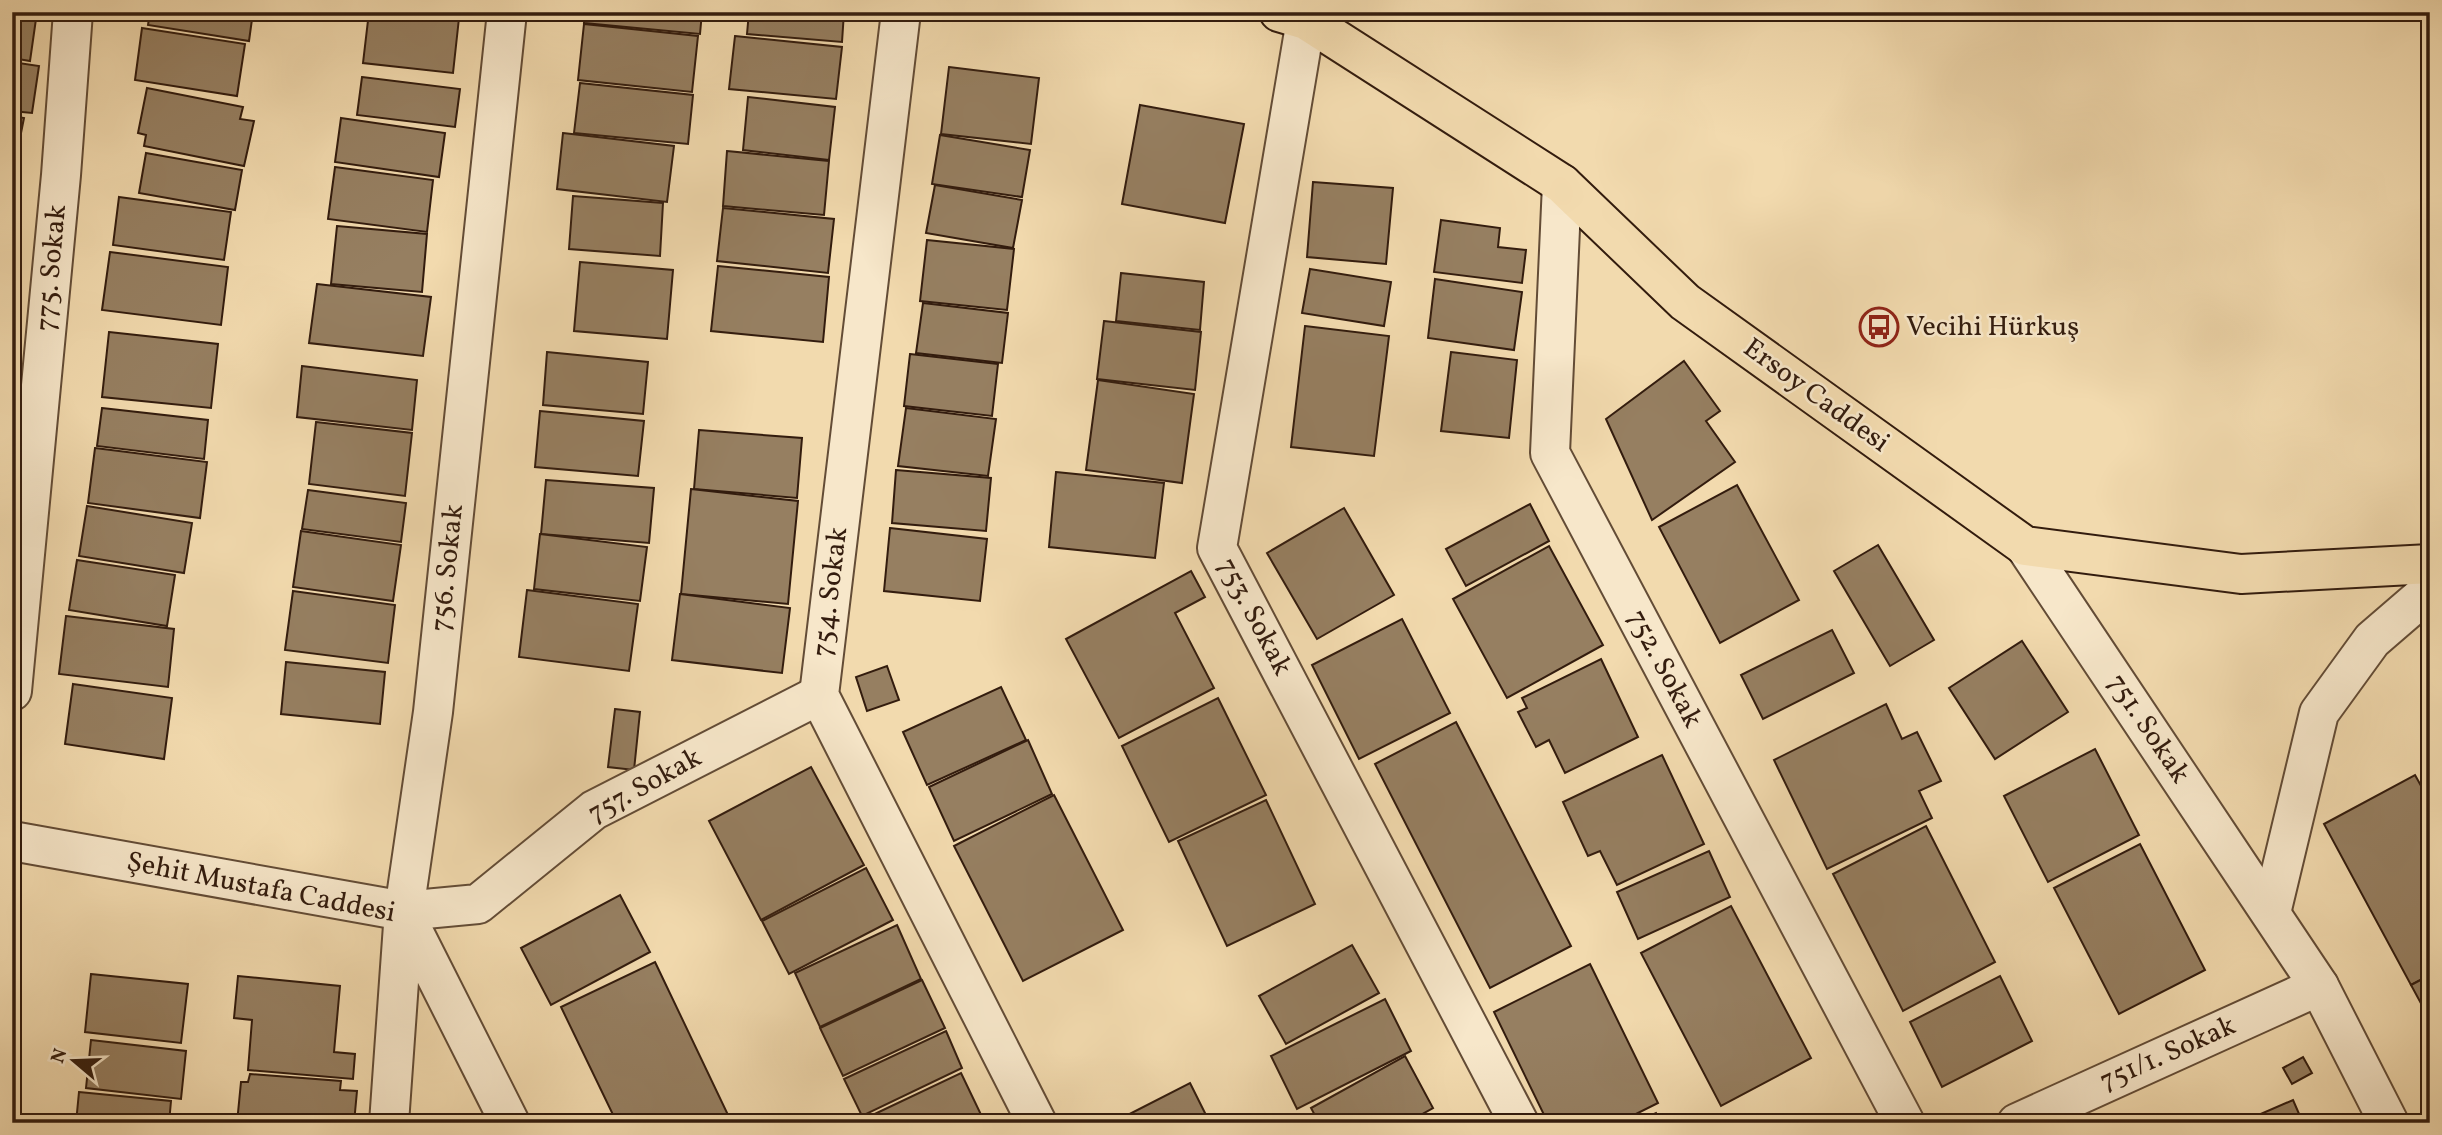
<svg xmlns="http://www.w3.org/2000/svg" width="2442" height="1135" font-family="Vollkorn,serif">
<style>
.building{fill:#967f61;stroke:#331c0e;stroke-width:2}
.lines{fill:none;stroke-linecap:round;stroke-linejoin:round}
.minor-casing{stroke:#634c36;stroke-width:42}
.major-casing{stroke:#331c0e;stroke-width:42}
.minor{stroke:#f7e7ca;stroke-width:38}
.major{stroke:#f2daae;stroke-width:38}
.labels{text-anchor:middle;dominant-baseline:central;stroke-width:5;stroke-linejoin:round;paint-order:stroke}
.street-label{font-size:28px;fill:#331c0e;stroke:#f7e7ca}
.poi-label{font-size:28px;fill:#331c0e;stroke:#f7e7ca;text-anchor:start}
</style>
<rect width="100%" height="100%" fill="#f2daae"/>
<filter id="stains"><feTurbulence type="fractalNoise" baseFrequency=".00286" numOctaves="4"/><feColorMatrix values="0 0 0 0 .2 0 0 0 0 .09 0 0 0 0 .02 0 0 0 .5 -.17"/></filter>
<radialGradient id="worn" r=".72"><stop offset=".6" stop-color="#630" stop-opacity="0"/><stop offset="1" stop-color="#630" stop-opacity=".3"/></radialGradient>
<g class="building">
<path d="M12,12H37L30,61L12,58Z"/>
<path d="M150,12H253L249,41L148,25Z"/>
<path d="M369,12H408L459,18L453,73L363,63Z"/>
<path d="M585,12H702L700,34L584,23Z"/>
<path d="M749,12H844L842,42L747,34Z"/>
<path d="M584,24L698,36L692,92L578,80Z"/>
<path d="M142,28L245,44L237,96L135,80Z"/>
<path d="M735,36L842,47L836,99L729,89Z"/>
<path d="M12,62L39,66L32,113L12,111Z"/>
<path d="M949,67L1039,78L1031,144L941,134Z"/>
<path d="M362,77L460,89L455,127L357,115Z"/>
<path d="M580,83L693,95L688,144L574,133Z"/>
<path d="M147,88L243,107L240,119L254,121L244,166L144,146L146,135L138,133Z"/>
<path d="M748,97L835,107L829,160L743,150Z"/>
<path d="M1140,105L1244,124L1225,223L1122,204Z"/>
<path d="M12,116L24,118L13,173L12,172Z"/>
<path d="M341,118L445,133L439,177L335,162Z"/>
<path d="M563,133L674,146L667,202L557,189Z"/>
<path d="M940,135L1030,150L1022,197L932,184Z"/>
<path d="M727,151L829,161L824,215L723,206Z"/>
<path d="M146,153L242,170L235,210L139,193Z"/>
<path d="M335,167L433,180L427,232L328,219Z"/>
<path d="M1313,182L1393,188L1386,264L1307,257Z"/>
<path d="M935,185L1022,200L1013,248L926,233Z"/>
<path d="M573,196L663,203L660,256L569,249Z"/>
<path d="M119,197L231,212L224,260L113,245Z"/>
<path d="M723,208L834,219L828,273L717,261Z"/>
<path d="M1441,220L1500,228L1498,247L1526,250L1522,283L1434,272Z"/>
<path d="M337,226L427,234L422,292L331,284Z"/>
<path d="M927,240L1014,249L1007,310L920,301Z"/>
<path d="M110,252L228,267L221,325L102,310Z"/>
<path d="M580,262L673,270L667,339L574,331Z"/>
<path d="M718,266L829,277L823,342L711,331Z"/>
<path d="M1310,269L1391,282L1384,326L1302,313Z"/>
<path d="M1121,273L1204,282L1200,330L1116,321Z"/>
<path d="M1435,279L1522,292L1514,350L1428,338Z"/>
<path d="M317,284L431,297L423,356L309,343Z"/>
<path d="M923,303L1008,313L1002,363L916,353Z"/>
<path d="M1104,321L1201,332L1195,390L1097,379Z"/>
<path d="M1305,326L1389,336L1374,456L1291,447Z"/>
<path d="M109,332L218,344L211,408L102,397Z"/>
<path d="M547,352L648,362L643,414L543,405Z"/>
<path d="M1451,352L1517,360L1509,438L1441,431Z"/>
<path d="M910,354L998,364L992,416L904,406Z"/>
<path d="M1684,361L1720,411L1706,421L1735,462L1652,520L1606,419Z"/>
<path d="M302,366L417,380L412,430L297,417Z"/>
<path d="M1098,380L1194,394L1182,483L1086,470Z"/>
<path d="M102,408L208,420L204,459L97,446Z"/>
<path d="M906,408L996,419L988,476L898,466Z"/>
<path d="M540,411L644,421L638,476L535,467Z"/>
<path d="M316,422L412,433L405,496L309,484Z"/>
<path d="M699,430L802,438L797,498L694,489Z"/>
<path d="M95,448L207,462L200,518L88,503Z"/>
<path d="M896,470L991,478L986,531L892,523Z"/>
<path d="M1056,472L1164,483L1155,558L1049,547Z"/>
<path d="M546,480L654,488L649,543L541,534Z"/>
<path d="M1737,485L1799,600L1720,643L1659,527Z"/>
<path d="M691,489L798,501L788,604L681,594Z"/>
<path d="M308,490L406,503L401,542L302,529Z"/>
<path d="M1530,504L1549,541L1466,586L1446,549Z"/>
<path d="M87,506L192,523L184,573L79,556Z"/>
<path d="M1344,508L1394,595L1317,639L1267,553Z"/>
<path d="M890,528L987,539L980,601L884,591Z"/>
<path d="M301,531L401,545L393,601L293,587Z"/>
<path d="M540,534L647,547L640,601L534,589Z"/>
<path d="M1878,545L1934,640L1890,666L1834,571Z"/>
<path d="M1549,546L1603,645L1507,698L1453,599Z"/>
<path d="M77,560L175,575L167,626L69,610Z"/>
<path d="M1191,571L1205,597L1175,613L1214,688L1119,738L1066,639Z"/>
<path d="M527,590L638,604L629,671L519,657Z"/>
<path d="M293,591L395,605L388,663L285,650Z"/>
<path d="M680,594L790,608L782,673L672,660Z"/>
<path d="M66,616L174,629L168,687L59,674Z"/>
<path d="M1402,619L1450,713L1359,759L1312,665Z"/>
<path d="M1832,630L1854,673L1763,719L1741,675Z"/>
<path d="M2022,641L2068,712L1995,759L1949,688Z"/>
<path d="M1601,659L1638,737L1565,773L1549,740L1536,747L1518,712L1527,708L1522,698Z"/>
<path d="M286,662L385,672L380,724L281,714Z"/>
<path d="M887,666L899,700L867,711L856,677Z"/>
<path d="M73,684L172,698L164,759L65,744Z"/>
<path d="M1001,687L1026,740L927,785L903,732Z"/>
<path d="M1218,698L1266,795L1169,842L1122,746Z"/>
<path d="M1886,704L1902,739L1917,732L1941,781L1919,791L1932,818L1827,869L1774,760Z"/>
<path d="M615,709L640,712L634,770L608,767Z"/>
<path d="M1456,722L1571,946L1490,988L1375,764Z"/>
<path d="M1028,740L1052,794L954,841L929,787Z"/>
<path d="M2095,749L2139,835L2048,882L2004,796Z"/>
<path d="M1662,755L1704,844L1617,885L1600,851L1588,856L1563,802Z"/>
<path d="M811,767L864,865L761,920L709,821Z"/>
<path d="M2415,775L2430,802V975L2411,985L2324,824Z"/>
<path d="M1054,795L1123,930L1023,981L954,846Z"/>
<path d="M1266,800L1315,904L1227,946L1178,841Z"/>
<path d="M1926,826L1995,962L1903,1011L1833,874Z"/>
<path d="M2140,844L2205,970L2119,1014L2054,888Z"/>
<path d="M1709,851L1730,897L1638,939L1617,892Z"/>
<path d="M866,868L893,920L789,974L762,921Z"/>
<path d="M620,895L650,952L551,1005L521,948Z"/>
<path d="M1731,906L1811,1058L1721,1106L1641,953Z"/>
<path d="M897,925L921,979L820,1027L795,973Z"/>
<path d="M1352,945L1379,993L1286,1044L1259,996Z"/>
<path d="M655,962L729,1117L717,1123H617L561,1007Z"/>
<path d="M1590,964L1658,1103L1618,1123H1548L1494,1012Z"/>
<path d="M91,974L188,984L181,1043L85,1032Z"/>
<path d="M2430,975V1020L2411,985Z"/>
<path d="M238,976L340,986L334,1052L355,1054L353,1079L248,1070L252,1020L234,1018Z"/>
<path d="M2000,976L2032,1041L1942,1087L1910,1022Z"/>
<path d="M922,980L945,1028L843,1076L820,1028Z"/>
<path d="M1385,999L1411,1051L1297,1109L1271,1056Z"/>
<path d="M946,1031L962,1068L862,1116L844,1079Z"/>
<path d="M91,1040L186,1051L181,1099L86,1088Z"/>
<path d="M1405,1056L1433,1108L1406,1123H1319L1311,1108Z"/>
<path d="M2303,1057L2312,1073L2292,1084L2283,1068Z"/>
<path d="M961,1073L985,1123H864L862,1120Z"/>
<path d="M250,1074L341,1081L340,1090L357,1091L354,1123H237L241,1082H248Z"/>
<path d="M1190,1083L1210,1123H1112Z"/>
<path d="M79,1092L171,1101L169,1123H76Z"/>
<path d="M2293,1100L2303,1123H2240Z"/>
<path d="M1656,1113L1660,1123H1633Z"/>
</g>
<g class="lines">
<defs>
<g id="minor">
<path d="M901,12L819,695L1037,1123"/>
<path d="M1306,20L1217,548L1519,1123"/>
<path d="M1562,184L1550,453L1905,1123"/>
<path d="M2025,546L2319,986L2389,1123"/>
<path d="M12,691L61,175L73,12"/>
<path d="M12,841L404,911L478,904L594,810L819,695"/>
<path d="M404,913L510,1123"/>
<path d="M2271,913L2319,713L2372,640L2430,590"/>
<path d="M389,1123L404,911L433,712L507,12"/>
<path d="M2017,1123L2319,986"/>
</g>
<path id="major" d="M1279,12L1306,20L1562,184L1685,302L2025,546L2241,574L2430,564"/>
</defs>
<use href="#minor" class="minor-casing"/>
<use href="#major" class="major-casing"/>
<use href="#minor" class="minor"/>
<use href="#major" class="major"/>
</g>
<defs>
<symbol id="bus-ring" viewBox="-11 -11 22 22"><circle r="9.5" fill="#f7e7ca" stroke="#8f2418" stroke-width="1.5"/><path d="M-5-6H5V4H4V6H2V4H-2V6H-4V4H-5ZM-3.5-4V0h7V-4ZM-3.5 1.2v1.5H-2V1.2ZM2 1.2v1.5H3.5V1.2Z" fill="#8f2418"/></symbol>
</defs>
<g fill-rule="evenodd">
<use href="#bus-ring" x="1857" y="305" width="44" height="44"/>
</g>
<g class="labels">
<g class="street-label">
<text transform="translate(52 268) rotate(-85)">775. Sokak</text>
<text transform="translate(1816 396) rotate(36)">Ersoy Caddesi</text>
<text transform="translate(448 568) rotate(-84)">756. Sokak</text>
<text transform="translate(831 592) rotate(-83)">754. Sokak</text>
<text transform="translate(1254 617) rotate(62)">753. Sokak</text>
<text transform="translate(1664 669) rotate(62)">752. Sokak</text>
<text transform="translate(2148 729) rotate(56)">751. Sokak</text>
<text transform="translate(645 786) rotate(-29)">757. Sokak</text>
<text transform="translate(261 888) rotate(11)">Şehit Mustafa Caddesi</text>
<text transform="translate(2168 1054) rotate(-24)">751/1. Sokak</text>
</g>
<g class="poi-label">
<text x="1906" y="327">Vecihi Hürkuş</text>
</g>
</g>
<rect width="2442" height="1135" fill="none" stroke="#f2daae" stroke-width="42"/>
<rect x="14" y="14" width="2414" height="1107" fill="none" stroke="#331c0e" stroke-width="3.5"/>
<rect x="21" y="21" width="2400" height="1093" fill="none" stroke="#331c0e" stroke-width="2"/>
<g transform="translate(74 1061) rotate(289)" stroke="#f7e7ca" stroke-width="5" paint-order="stroke">
<path d="M0-5L12 26L0 18L-12 26Z" fill="#331c0e"/>
<text y="-10" font-size="19" font-weight="bold" text-anchor="middle" fill="#331c0e">N</text>
</g>
<rect width="100%" height="100%" filter="url(#stains)"/>
<rect width="100%" height="100%" fill="url(#worn)"/>
</svg>
